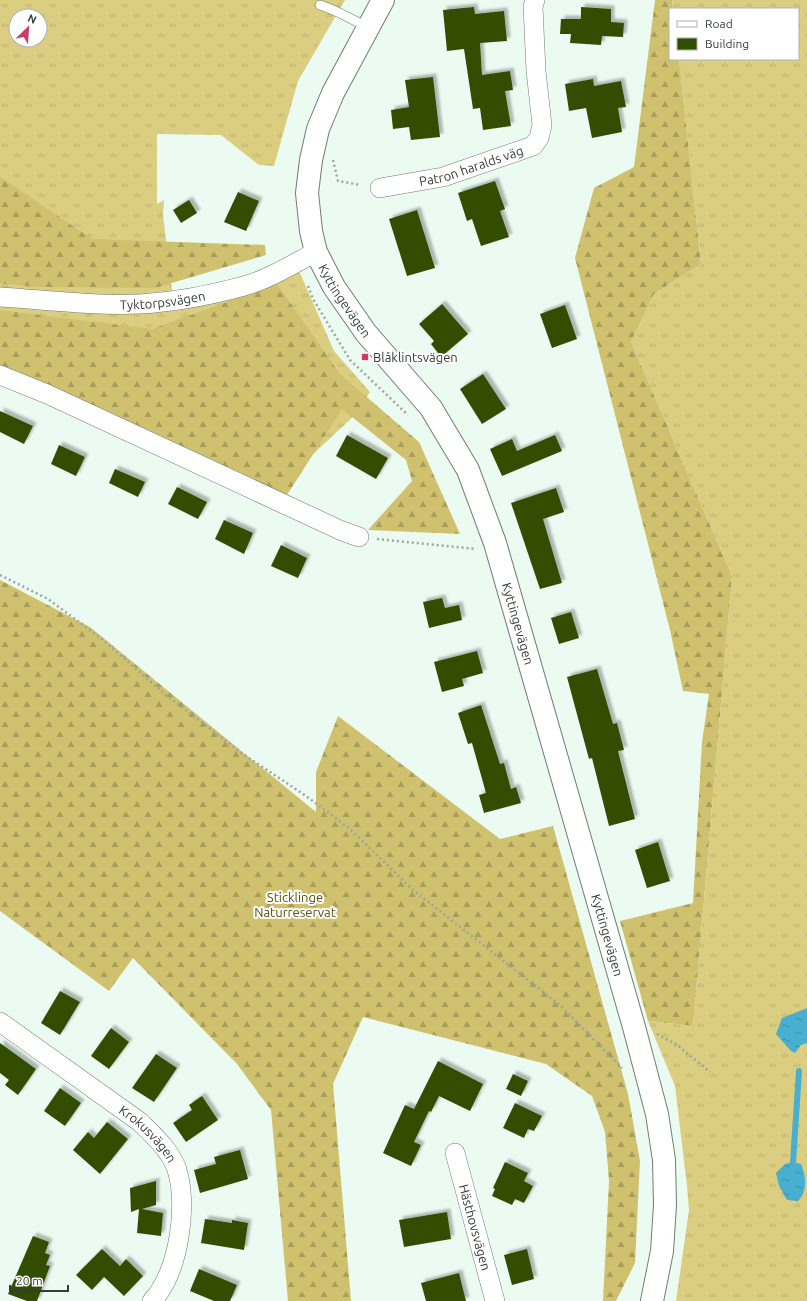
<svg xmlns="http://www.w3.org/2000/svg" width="807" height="1301" font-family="Ubuntu,sans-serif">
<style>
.grass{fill:url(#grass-tufts);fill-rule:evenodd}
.forest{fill:url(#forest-firs)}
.water{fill:url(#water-ripples)}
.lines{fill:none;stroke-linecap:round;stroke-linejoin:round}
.stream{stroke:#48afd0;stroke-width:6}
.building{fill:#304e00;filter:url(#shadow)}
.service-casing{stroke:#6e7c74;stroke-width:10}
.minor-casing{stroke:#6e7c74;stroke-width:20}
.tertiary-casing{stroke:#6e7c74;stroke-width:24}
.path{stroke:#9ba69f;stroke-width:2.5;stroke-dasharray:2 3;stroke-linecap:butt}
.service{stroke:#fff;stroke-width:9}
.minor{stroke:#fff;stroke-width:19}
.tertiary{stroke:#fff;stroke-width:22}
.poi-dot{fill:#cc3d66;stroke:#fff;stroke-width:1.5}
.labels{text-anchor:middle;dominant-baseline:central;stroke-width:4;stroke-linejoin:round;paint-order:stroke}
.street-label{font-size:13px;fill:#353b38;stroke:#fff}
.poi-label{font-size:13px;fill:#353b38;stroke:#fff;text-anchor:start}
.park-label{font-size:13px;fill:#5b5111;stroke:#fff}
</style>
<defs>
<pattern id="grass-tufts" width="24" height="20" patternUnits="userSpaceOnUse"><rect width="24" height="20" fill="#dcce80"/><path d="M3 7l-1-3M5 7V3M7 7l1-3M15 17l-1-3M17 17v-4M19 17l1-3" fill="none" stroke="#bdb26f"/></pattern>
<pattern id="forest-firs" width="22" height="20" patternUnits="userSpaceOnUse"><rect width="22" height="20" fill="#cfc16e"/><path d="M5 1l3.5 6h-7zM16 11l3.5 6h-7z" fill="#a99e5b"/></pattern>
<pattern id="water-ripples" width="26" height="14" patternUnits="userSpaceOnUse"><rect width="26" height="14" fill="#48afd0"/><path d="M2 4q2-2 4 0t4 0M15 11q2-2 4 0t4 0" fill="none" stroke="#3d90aa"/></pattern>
<filter id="shadow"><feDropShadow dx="3.5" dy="-3.5" stdDeviation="1" flood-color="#0004"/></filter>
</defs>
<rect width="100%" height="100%" fill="#ecfbf2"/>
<g class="grass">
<path d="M0,0H345L298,81L274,166L259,165L221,135L157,134V204L164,200L163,214L172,291L175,302L292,272L300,273L334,351L370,392L356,414L277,488L0,370V191L81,232L0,176ZM16,16H40V40H16Z"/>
<path d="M672,0H807V1301H676L689,1210L687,1186L675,1086L648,1021L693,1026L732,576L631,342L654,294L701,264L679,59H798V9H673Z"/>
</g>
<g class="forest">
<path d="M655,0H672L673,9H670V59H679L701,264L654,294L631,342L732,576L693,1026L648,1021L620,921L693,903L702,742L709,694L683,691L670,630L575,258L594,188L634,167Z"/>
<path d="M0,176L92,239L265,245L266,255L155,288L36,287L0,283Z"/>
<path d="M277,284L340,374L419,442L460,534L368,530L412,481L406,460L342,409L287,495L0,367V310L152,329Z"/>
<path d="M0,580L90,627L316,812V772L338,716L500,839L553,826L628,1094L640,1161L635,1263L616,1301H603L609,1181L605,1132L592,1096L546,1064L363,1017L333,1084L351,1301H288L271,1110L237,1064L133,958L109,991L0,911Z"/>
</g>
<g class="water">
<path d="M807,1008V1043L801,1045L795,1053L791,1051L776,1034L782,1018Z"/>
<path d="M793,1162L801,1164C807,1178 807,1192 798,1201L787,1200L779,1186L776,1173L785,1164Z"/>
</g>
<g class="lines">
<path class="stream" d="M793,1162L799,1071"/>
</g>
<g class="building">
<path d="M474,7L475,14L504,11L507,41L480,43L482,75L510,71L513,90L505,91L511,126L483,130L480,108L473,109L464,49L447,51L443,10Z"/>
<path d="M581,7L611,9V22L624,23L623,37L602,36L601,45L570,43L571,34H560L561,19H581Z"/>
<path d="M433,77L440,137L411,140L409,127L393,129L391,110L409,107L405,80Z"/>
<path d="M593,79L594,86L621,81L626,107L618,108L622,132L592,138L586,108L569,111L565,84Z"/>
<path d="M495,181L505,209L500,211L509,237L481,246L472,219L467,221L458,193Z"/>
<path d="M238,192L259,201L246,231L224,222Z"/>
<path d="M189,200L197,213L181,223L173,210Z"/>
<path d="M417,210L435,268L407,276L389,219Z"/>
<path d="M442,304L468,334L441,357L431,344L434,341L419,324Z"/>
<path d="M565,305L577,339L552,348L540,314Z"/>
<path d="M483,374L506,409L482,424L460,389Z"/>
<path d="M0,411L33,426L24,444L0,432Z"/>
<path d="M347,435L388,458L376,479L336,456Z"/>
<path d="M555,435L562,451L502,476L490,449L512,439L517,451Z"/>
<path d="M59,445L85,457L76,476L51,464Z"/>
<path d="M115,469L145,482L138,497L109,483Z"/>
<path d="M177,487L207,502L198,519L168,504Z"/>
<path d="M556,488L564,512L543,519L562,583L540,589L511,503Z"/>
<path d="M224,520L253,533L244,554L215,539Z"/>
<path d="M281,545L307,558L298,578L271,566Z"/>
<path d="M442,598L445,608L459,605L462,620L429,628L423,602Z"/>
<path d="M571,612L579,638L559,644L551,618Z"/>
<path d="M477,651L483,673L462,679L464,686L442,692L434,662Z"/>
<path d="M597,669L613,724L617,723L624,750L618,751L635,819L609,826L592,758L589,759L567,677Z"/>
<path d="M481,705L500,764L504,763L511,789L516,787L521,803L484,813L479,795L486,793L472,743L468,744L458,713Z"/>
<path d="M658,842L670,881L647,888L635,850Z"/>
<path d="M60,991L80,1002L60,1035L41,1023Z"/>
<path d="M111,1028L129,1042L109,1069L91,1056Z"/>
<path d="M0,1043L36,1069L18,1095L5,1085L9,1080L0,1073Z"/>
<path d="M156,1054L177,1068L154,1102L132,1088Z"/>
<path d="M438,1061L483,1084L470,1111L439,1096L431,1112L429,1111L414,1142L421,1145L411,1166L383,1153L405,1105L414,1109Z"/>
<path d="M513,1074L528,1081L521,1096L506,1089Z"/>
<path d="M60,1088L81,1103L65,1126L44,1111Z"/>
<path d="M202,1096L218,1120L186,1142L173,1123L192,1110L189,1105Z"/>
<path d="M515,1103L542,1116L534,1131L528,1129L524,1138L503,1128Z"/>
<path d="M107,1122L128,1139L100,1174L73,1150L88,1132L94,1138Z"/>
<path d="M240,1150L248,1179L200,1193L194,1170L216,1164L214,1157Z"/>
<path d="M505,1162L528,1173L524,1181L533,1186L524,1203L515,1199L512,1205L492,1196L495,1189L493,1188Z"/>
<path d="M156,1181V1205L142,1209L163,1213L161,1236L137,1233L139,1209L131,1212L130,1188Z"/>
<path d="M447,1212L451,1239L404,1247L399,1220Z"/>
<path d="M205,1219L232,1223V1220L248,1223L244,1250L201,1243Z"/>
<path d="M33,1236L49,1242L45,1253L50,1255L46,1265L50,1266L37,1301H27L8,1294Z"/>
<path d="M102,1249L120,1266L126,1259L143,1276L124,1296L104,1277L92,1290L76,1275Z"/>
<path d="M527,1249L534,1279L512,1285L504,1255Z"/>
<path d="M199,1269L237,1285L230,1301H214L190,1291Z"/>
<path d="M459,1273L466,1301H426L421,1283Z"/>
</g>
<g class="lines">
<defs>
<path id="service" d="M320,5C339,11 350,19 368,27"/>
<g id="minor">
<path id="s1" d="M380,188L443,177L533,146L539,138L542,125L536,71L533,7L535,0"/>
<path id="s2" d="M0,297C46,300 93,306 140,304C174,302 211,295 244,286C269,279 293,264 316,252"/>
<path d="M0,375L47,394L342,531L359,537"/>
<path id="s3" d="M0,1022L140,1122C153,1135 169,1149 176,1167C189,1203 179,1273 152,1301"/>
<path id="s4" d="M455,1153L495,1301"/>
</g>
<g id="tertiary">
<path id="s5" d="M383,0L333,93L318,129L311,160L307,193L311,231L316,252L334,287L366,333L431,408L468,470L495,543L634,1027L657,1114L664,1160L665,1205L662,1251L652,1301"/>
</g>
</defs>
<use href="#service" class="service-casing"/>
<use href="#minor" class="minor-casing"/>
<use href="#tertiary" class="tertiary-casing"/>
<g class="path">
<path d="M333,160L338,181L361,185"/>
<path d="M308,286L313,299L350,360L408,415"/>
<path d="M377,539L476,549"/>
<path d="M0,575L48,599L102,639L166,695L243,754L306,796L350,829L413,890L561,1006L622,1068"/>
<path d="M657,1034L677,1045L710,1072"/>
</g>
<use href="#service" class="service"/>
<use href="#minor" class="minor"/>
<use href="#tertiary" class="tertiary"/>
</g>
<rect class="poi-dot" x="361" y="353" width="8" height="8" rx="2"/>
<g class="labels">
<g class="street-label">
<text stroke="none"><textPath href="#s1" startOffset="94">Patron haralds väg</textPath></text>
<text stroke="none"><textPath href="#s2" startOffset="163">Tyktorpsvägen</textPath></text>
<text stroke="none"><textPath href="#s5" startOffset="326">Kyttingevägen</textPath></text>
<text stroke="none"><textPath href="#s5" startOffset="698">Kyttingevägen</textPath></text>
<text stroke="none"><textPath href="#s5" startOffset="1022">Kyttingevägen</textPath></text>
<text stroke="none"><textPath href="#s3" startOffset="186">Krokusvägen</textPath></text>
<text stroke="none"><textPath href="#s4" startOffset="77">Hästhovsvägen</textPath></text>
</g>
<g class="poi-label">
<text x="373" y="357">Blåklintsvägen</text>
</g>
<g class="park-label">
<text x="295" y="897">Sticklinge<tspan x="295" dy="15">Naturreservat</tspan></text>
</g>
</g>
<rect x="669" y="8" width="130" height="52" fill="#ffffff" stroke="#aeb1af"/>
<rect x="677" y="21" width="20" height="6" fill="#ffffff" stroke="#aeb1af"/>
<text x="705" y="28" font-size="12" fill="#353b38">Road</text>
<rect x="677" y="38" width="20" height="12" fill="#304e00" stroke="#aeb1af"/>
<text x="705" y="48" font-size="12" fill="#353b38">Building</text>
<g transform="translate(28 28) rotate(25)"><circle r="19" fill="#ffffff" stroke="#aeb1af"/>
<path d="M0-3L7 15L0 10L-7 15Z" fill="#cc3d66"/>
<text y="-6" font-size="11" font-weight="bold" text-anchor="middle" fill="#353b38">N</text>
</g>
<path d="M10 1285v6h58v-6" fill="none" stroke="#353b38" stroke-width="2"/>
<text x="16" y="1285" font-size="12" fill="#353b38" stroke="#ffffff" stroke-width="3" paint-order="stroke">20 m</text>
</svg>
